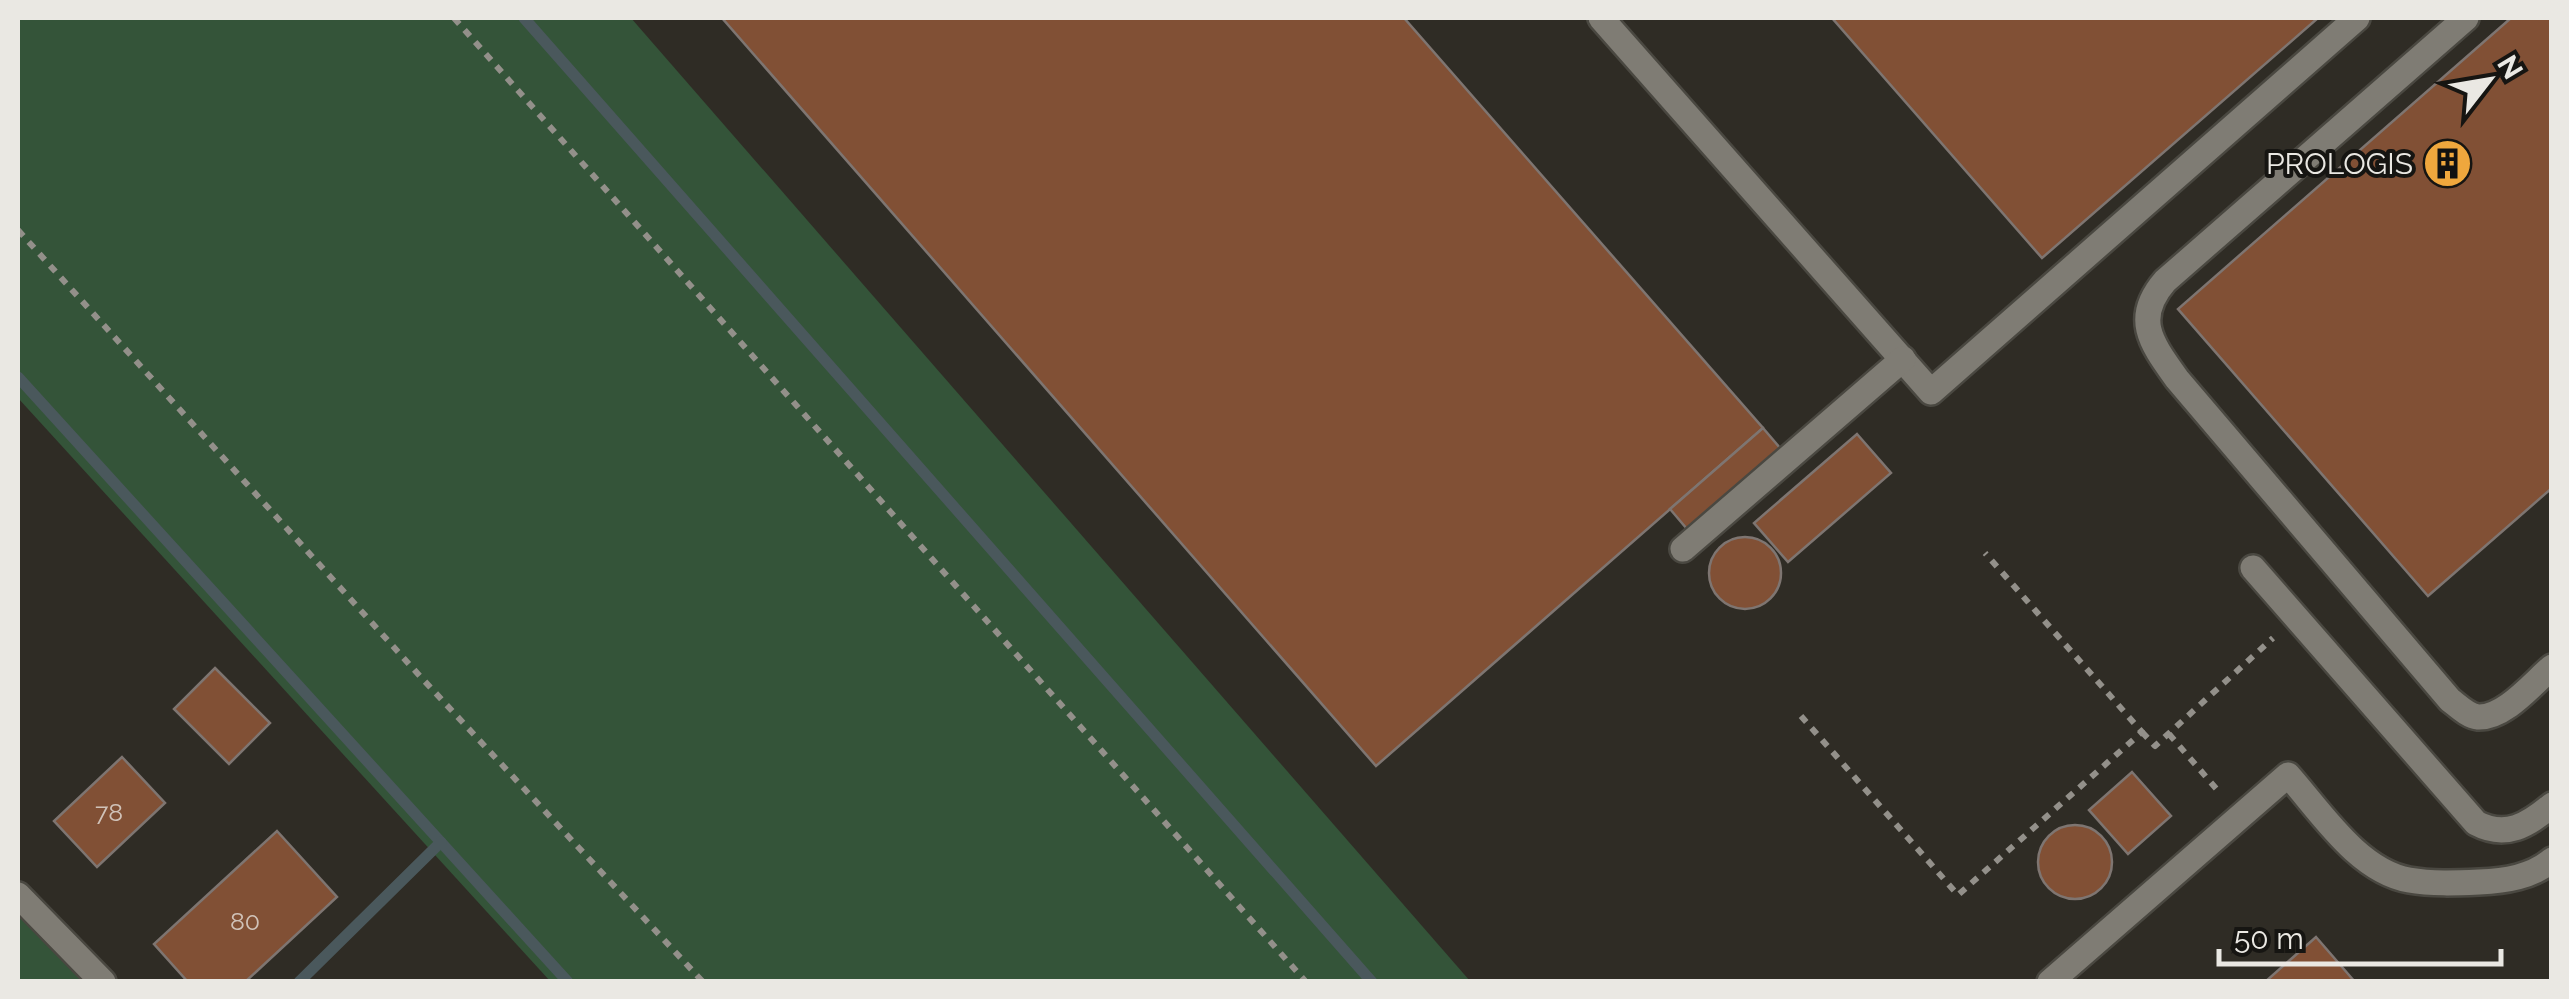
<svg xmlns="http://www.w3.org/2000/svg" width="2569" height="999" font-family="Raleway,sans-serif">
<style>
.green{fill:#345439}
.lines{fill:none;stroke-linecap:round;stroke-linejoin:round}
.stream{stroke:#4a585c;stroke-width:11}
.building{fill:#815035;stroke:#7e7571;stroke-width:2.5}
.minor-casing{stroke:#4a4841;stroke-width:30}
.path{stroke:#93908a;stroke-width:6;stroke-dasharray:8 8;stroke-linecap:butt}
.minor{stroke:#7f7c74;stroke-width:25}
.labels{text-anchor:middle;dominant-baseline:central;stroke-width:8;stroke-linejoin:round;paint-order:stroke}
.number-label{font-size:25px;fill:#d0c2b8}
.poi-label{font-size:30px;fill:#eae8e3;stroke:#161512;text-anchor:end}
</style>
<rect width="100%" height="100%" fill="#2f2c25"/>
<g class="green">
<path d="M18,18H631L1470,981H550L18,398Z"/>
<path d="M18,909L87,981H18Z"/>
</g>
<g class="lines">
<g class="stream">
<path d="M524,18L1372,982"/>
<path d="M18,377L568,982"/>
<path d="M299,982L441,842"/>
</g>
</g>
<g class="building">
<path d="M722,18H1404L1763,428L1376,766Z"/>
<path d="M1832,18H2318L2042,258Z"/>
<path d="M2511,18H2552V488L2428,596L2178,309Z"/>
<path d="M1763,428L1780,448L1687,529L1670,509Z"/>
<path d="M1857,434L1891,473L1788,562L1754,523Z"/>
<circle cx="1745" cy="573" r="36"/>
<path d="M215,668L270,723L229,764L174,709Z"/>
<path d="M122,757L165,803L97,867L54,821Z"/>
<path d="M2132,772L2171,816L2128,854L2089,810Z"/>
<circle cx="2075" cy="862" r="37"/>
<path d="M277,831L337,897L245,982H188L154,944Z"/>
<path d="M2316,937L2355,982H2265Z"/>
</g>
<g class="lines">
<defs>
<g id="minor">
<path d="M1601,18L1931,392L2357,18"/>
<path d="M2466,18L2165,281C2132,319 2152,344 2177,379L2450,700C2458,706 2468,716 2478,717C2505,718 2533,683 2552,667"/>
<path d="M1683,549L1903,359"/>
<path d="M2253,568L2476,823C2506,839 2528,825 2552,805"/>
<path d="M18,895L103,982"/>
<path d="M2050,982L2288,775C2321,812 2358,871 2409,880C2432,884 2456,883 2479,882C2505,881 2532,877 2552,860"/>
</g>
</defs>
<use href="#minor" class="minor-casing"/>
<g class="path">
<path d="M454,18L1306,982"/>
<path d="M18,230L418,674L703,982"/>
<path d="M1801,716L1958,895L2142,732L1985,553"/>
<path d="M2142,732L2155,746L2273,638"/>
<path d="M2169,734L2220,793"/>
</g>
<use href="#minor" class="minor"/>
</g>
<defs>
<symbol id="building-disc" viewBox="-11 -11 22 22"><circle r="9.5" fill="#efa73d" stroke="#161512"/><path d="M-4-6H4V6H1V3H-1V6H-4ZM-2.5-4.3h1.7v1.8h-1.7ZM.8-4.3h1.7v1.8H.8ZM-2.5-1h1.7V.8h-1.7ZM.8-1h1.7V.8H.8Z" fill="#111"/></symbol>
</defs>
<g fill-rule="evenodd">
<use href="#building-disc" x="2420" y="136" width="55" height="55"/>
</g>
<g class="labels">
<g class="number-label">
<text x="109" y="812">78</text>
<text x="245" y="921">80</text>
</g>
<g class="poi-label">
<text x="2413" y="163">PROLOGIS</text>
</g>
</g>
<rect width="2569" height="999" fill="none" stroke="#eae8e3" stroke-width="40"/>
<g transform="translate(2489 80) rotate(59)" stroke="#161512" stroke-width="8" paint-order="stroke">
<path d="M0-8L18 38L0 25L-18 38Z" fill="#eae8e3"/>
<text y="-15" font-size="28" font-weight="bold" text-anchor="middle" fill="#eae8e3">N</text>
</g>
<path d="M2219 949v15h282v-15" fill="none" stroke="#eae8e3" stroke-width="5"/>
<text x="2234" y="949" font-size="30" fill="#eae8e3" stroke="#161512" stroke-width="8" paint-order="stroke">50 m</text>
</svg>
